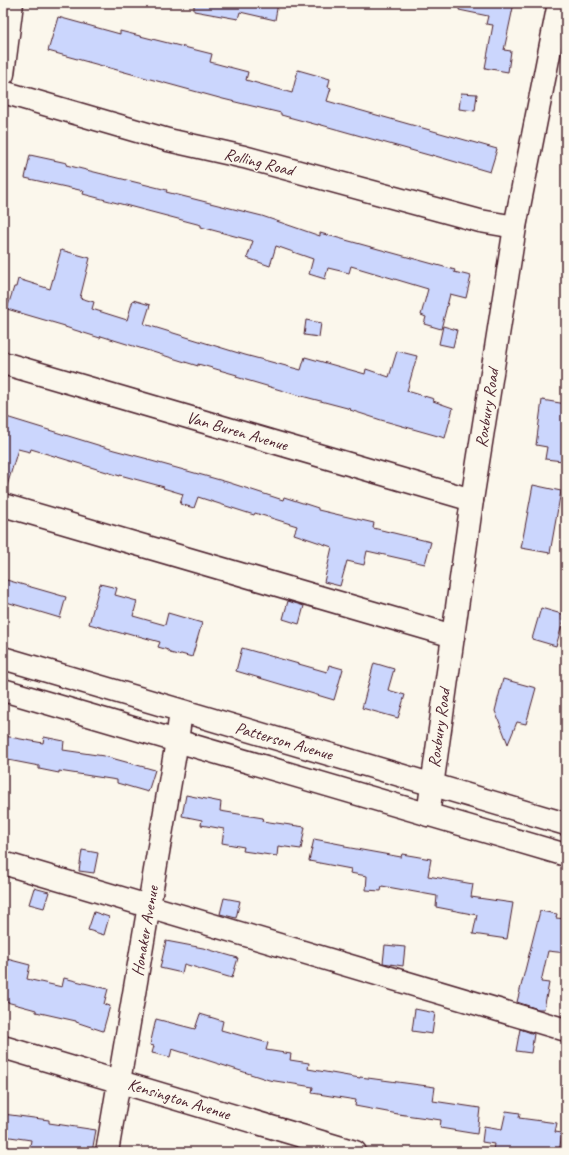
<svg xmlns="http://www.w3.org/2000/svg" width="569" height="1155" font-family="Caveat,sans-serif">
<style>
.building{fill:#cbd6fd;stroke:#4a1f2b}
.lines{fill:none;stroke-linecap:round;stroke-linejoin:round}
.minor-casing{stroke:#4a1f2b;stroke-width:25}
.major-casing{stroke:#4a1f2b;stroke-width:25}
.minor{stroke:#fbf7ec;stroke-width:22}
.major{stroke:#fbf7ec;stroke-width:22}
.labels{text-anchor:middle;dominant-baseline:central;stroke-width:3;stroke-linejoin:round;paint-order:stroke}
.street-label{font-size:17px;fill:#4a1f2b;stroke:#fbf7ec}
</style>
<rect width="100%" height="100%" fill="#fbf7ec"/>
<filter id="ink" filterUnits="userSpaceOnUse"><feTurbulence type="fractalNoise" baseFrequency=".025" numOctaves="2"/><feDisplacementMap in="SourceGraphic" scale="8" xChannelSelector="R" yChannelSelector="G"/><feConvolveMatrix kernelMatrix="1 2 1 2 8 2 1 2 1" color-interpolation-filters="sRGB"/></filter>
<g filter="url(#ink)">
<g class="building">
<path d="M194,3H278L275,20L240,12L238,19L194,11Z"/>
<path d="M460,3H514L504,50L511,51L508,72L485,68L493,25L486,24L488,16L459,10Z"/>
<path d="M58,17L120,34V31L212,54L210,62L248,72L246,80L292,93L298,70L330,79L328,87L331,88L327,101L497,149L490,172L432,155V156L318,124V125L281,115V113L223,99L48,51Z"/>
<path d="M461,93L477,94L475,111L459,109Z"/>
<path d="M30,155L67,163L66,165L167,190L166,192L262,216L320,236V233L455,270L454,272L471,276L466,298L450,294L441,329L424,324L426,317L421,315L428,289L351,266L349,273L328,268L325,279L309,274L313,259L276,246L270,266L247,258L253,241L201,227V225L83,194L84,191L25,178Z"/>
<path d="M61,250L90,258L80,298L94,302L92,309L127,320L133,300L150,305L144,324L245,355L301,370L305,357L365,374L366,369L389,377L397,351L417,356L407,391L434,399L433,401L453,408L445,438L381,420L350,410L351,409L294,394L236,377L237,375L198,364V366L101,336L100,338L65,327V326L7,309L14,287H16L18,279L50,289Z"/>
<path d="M306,320L321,323L319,337L304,335Z"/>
<path d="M443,326L457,330L453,347L439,344Z"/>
<path d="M542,400L566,404V454H564L563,461L545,459L547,447L536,445Z"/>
<path d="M3,416L114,450L148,459V460L227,482L283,500L284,497L318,508V510L374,523L373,528L431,542L425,564L367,551L364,565L347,561L340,586L324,582L332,547L294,534L297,526L255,513L254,515L198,497L194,508L180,504L183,494L163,488L164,487L120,475V476L31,449L30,452L18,449L7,486H3Z"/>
<path d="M533,485L561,491L550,553L521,548Z"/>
<path d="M3,579L66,597L60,618L3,601Z"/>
<path d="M100,584L117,588L115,595L137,601L133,616L165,625L168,613L202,623L192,657L181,654L178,655L170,653L168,650L158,647L160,642L124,632V634L89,624Z"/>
<path d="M288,601L304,606L299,624L283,619Z"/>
<path d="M541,608L565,615L556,646L532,639Z"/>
<path d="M242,648L327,672L329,665L343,669L334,700L236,671Z"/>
<path d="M374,663L394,669L388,690L405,695L398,718L362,708Z"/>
<path d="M503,679L536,688L526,724L517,722L508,744L495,711Z"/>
<path d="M4,736L43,743L44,737L64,741L63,750L104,756L155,770L148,792L117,783V780L59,771V773L39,769V766L3,759Z"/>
<path d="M186,795L221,802L220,811L263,818L262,821L305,827L301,849L278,846L277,856L243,851L244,847L222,843L224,829L201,825L202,820L182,816Z"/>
<path d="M314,839L345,845V847L401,857L402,854L431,859L428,876L473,884L471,897L513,903L507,939L473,934L477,915L436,907L437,896L382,886L381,891L366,890L367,876L350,873L351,869L309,861Z"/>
<path d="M82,850L98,853L94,873L79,871Z"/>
<path d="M34,888L49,892L44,908L29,904Z"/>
<path d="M224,898L240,901L236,918L220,914Z"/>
<path d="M540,911L557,914L556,918L566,919V953L548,951L541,982L549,983L544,1009H538L517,1002Z"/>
<path d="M94,912L109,917L104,935L88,930Z"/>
<path d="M166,941L203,948L238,958L232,978L184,964L182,973L160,968Z"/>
<path d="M385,945L405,947L403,966L383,963Z"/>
<path d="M3,958L30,965L27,979L62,987L64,978L108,989L104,1004L110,1006L103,1031L76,1022V1021L36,1012V1010L3,1001Z"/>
<path d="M415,1009L435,1013L432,1034L412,1031Z"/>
<path d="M200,1014L223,1021L221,1030L268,1043L266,1050L291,1054L290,1060L309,1063L308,1069L360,1078V1077L435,1087L433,1101L480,1108L477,1134L440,1128L441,1120L398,1114L355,1106L356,1100L312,1093L313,1087L269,1080L172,1049L170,1057L152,1053L154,1046L150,1045L156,1019L195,1029Z"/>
<path d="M520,1029L534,1034L531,1053L516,1051Z"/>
<path d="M506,1111L520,1113L519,1118L557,1123L555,1132L562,1133L559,1152H511L493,1150L494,1144L482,1142L484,1126L502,1129Z"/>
<path d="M3,1114L49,1120V1123L96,1130L92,1152H29L31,1140L3,1136Z"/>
</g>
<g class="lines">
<defs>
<g id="minor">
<path d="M3,74L12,3"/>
<path d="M3,92L168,140L244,157L480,221L515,227"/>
<path d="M3,363L472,500"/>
<path d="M3,505L453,636"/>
<path d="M428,815L472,500L515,227L559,3"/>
<path d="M3,863L566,1030"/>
<path d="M3,1047L355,1152"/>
<path d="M107,1152L177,741L181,711"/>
</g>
<g id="major">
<path d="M3,658L566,824"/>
<path d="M3,690L566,855"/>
</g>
</defs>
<use href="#minor" class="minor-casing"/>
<use href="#major" class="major-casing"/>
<use href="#minor" class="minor"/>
<use href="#major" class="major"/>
</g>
</g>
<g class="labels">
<g class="street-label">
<text transform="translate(259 162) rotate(14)">Rolling Road</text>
<text transform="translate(487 408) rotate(-81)">Roxbury Road</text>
<text transform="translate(237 431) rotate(16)">Van Buren Avenue</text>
<text transform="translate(439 728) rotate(-82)">Roxbury Road</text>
<text transform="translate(284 741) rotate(16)">Patterson Avenue</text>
<text transform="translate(145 931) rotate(-80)">Honaker Avenue</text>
<text transform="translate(179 1099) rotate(17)">Kensington Avenue</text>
</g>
</g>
<rect width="569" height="1155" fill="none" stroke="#fbf7ec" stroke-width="16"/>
<rect x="8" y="8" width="553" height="1139" fill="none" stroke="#4a1f2b" stroke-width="1.5" filter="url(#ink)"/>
</svg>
